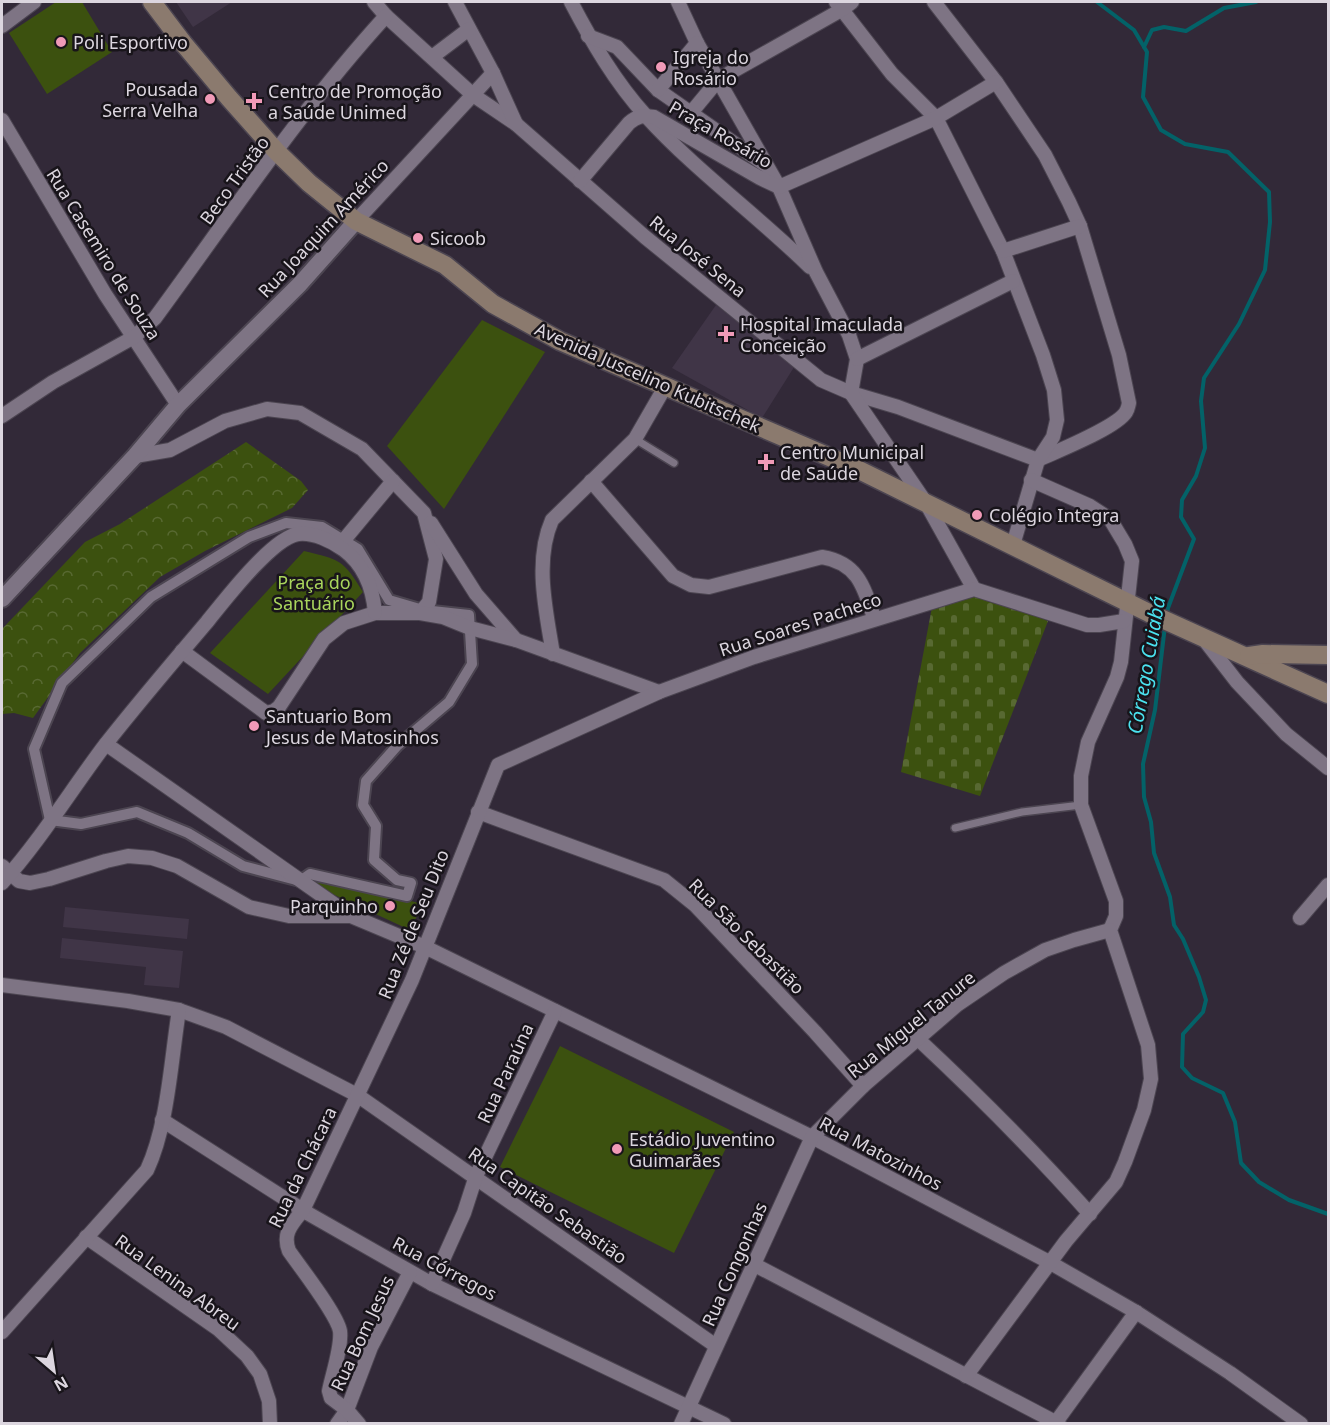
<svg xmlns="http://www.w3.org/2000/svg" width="1330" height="1425" font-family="'Noto Sans',sans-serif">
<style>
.built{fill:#403547}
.green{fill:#3c510f}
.forest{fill:url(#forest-crowns)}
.cemetery{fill:url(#cemetery-stones)}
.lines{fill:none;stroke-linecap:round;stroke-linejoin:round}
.stream{stroke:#036268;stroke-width:4}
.service-casing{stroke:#4c4551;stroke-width:10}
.pedestrian-casing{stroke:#4c4551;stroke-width:14}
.minor-casing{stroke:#4c4551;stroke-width:16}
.tertiary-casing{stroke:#4c4551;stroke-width:20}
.secondary-casing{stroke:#4c4551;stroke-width:21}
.service{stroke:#7e7484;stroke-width:7}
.pedestrian{stroke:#7e7484;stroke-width:10}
.minor{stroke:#7e7484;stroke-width:14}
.tertiary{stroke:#7e7484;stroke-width:16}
.secondary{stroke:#8b7a6e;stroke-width:18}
.poi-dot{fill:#f09ab7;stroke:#18141a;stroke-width:2}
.labels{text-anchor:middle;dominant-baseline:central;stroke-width:5;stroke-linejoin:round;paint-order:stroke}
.poi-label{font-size:18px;fill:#dcd6df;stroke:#18141a;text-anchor:start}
.street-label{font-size:18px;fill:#dcd6df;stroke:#18141a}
.park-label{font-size:18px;fill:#a9d55d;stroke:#18141a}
.water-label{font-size:20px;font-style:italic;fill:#4be2ef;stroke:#18141a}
</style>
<defs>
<pattern id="forest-crowns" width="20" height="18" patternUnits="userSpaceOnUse" patternTransform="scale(1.5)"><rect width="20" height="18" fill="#3c510f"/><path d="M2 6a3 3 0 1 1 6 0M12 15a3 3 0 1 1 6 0" fill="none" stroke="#586932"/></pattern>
<pattern id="cemetery-stones" width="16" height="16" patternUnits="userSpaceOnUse" patternTransform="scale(1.5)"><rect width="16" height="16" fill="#3c510f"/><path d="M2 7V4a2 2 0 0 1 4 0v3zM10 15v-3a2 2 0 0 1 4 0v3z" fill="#586932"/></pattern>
</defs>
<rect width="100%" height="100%" fill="#322938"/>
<g class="built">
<path d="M176,2H232L193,27Z"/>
<path d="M716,305L796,364L762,418L672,368Z"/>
<path d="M65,907L189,919L187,939L63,927Z"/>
<path d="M62,938L183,951L179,988L144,985L146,967L60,958Z"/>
</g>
<g class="green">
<path d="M56,2H82L112,52L47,94L9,33Z"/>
<path d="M482,320L545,352L444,509L387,446Z"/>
<path d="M304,551C340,560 343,559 363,592L268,694L210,653Z"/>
<path d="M322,879L423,904L410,930L326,891L315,882Z"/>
<path d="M560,1046L734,1132L674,1253L500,1167Z"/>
</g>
<path class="forest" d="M246,442L301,481L308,490L292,508L205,551L160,577L80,653L33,718L14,713L2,714V629L85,542L120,524Z"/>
<path class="cemetery" d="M982,595L1048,621L980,796L901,772L932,607Z"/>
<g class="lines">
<g class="stream">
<path d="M1097,2L1134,30L1147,52L1143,97L1161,130L1185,144L1228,152L1269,192L1270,222L1265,270L1239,324L1204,378L1201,401L1205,448L1196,476L1182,500L1181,517L1194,539L1168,608L1167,616"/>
<path d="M1144,47L1152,30L1164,27L1186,31L1224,8L1256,2"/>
<path d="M1165,626L1155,710L1143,764L1144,797L1151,822L1154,853L1170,897L1174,925L1183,939L1199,977L1206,1000L1203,1012L1183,1034L1182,1067L1192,1078L1223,1093L1235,1122L1241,1163L1259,1182L1289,1200L1328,1214"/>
</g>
<defs>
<g id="service">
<path d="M635,439L674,463"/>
<path d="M955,828L1022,812L1081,805"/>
</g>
<path id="pedestrian" d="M286,523L322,527L358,549L389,600L423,610L469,615L472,664L449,702L397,746L366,781L363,805L376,826L374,860L397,880L411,883L407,896L310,874L300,881L243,866L188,833L137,812L81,824L50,820L34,749L62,683L151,597L249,537Z"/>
<g id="minor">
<path d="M374,2L386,16L473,95L516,124L645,237L821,380L851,393L898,407L1038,460C1057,451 1116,428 1126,412C1128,409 1128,407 1129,403L1119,355L1080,226L1069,202L1045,155L996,82L934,2"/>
<path d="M455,2L493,73L516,124"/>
<path d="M571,2C592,42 615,82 646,116C696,171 757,215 810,267"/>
<path d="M678,2L697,43L779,187L816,272L849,335L857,359L851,393L926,503L974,589"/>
<path d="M836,2L892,74L936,118L1003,251L1043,355L1054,390L1057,420L1053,437L1038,460L1013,545"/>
<path d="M2,26L34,2"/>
<path d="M588,36L617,47L658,90L764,164"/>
<path d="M432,57L469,29"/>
<path d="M658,90L697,43"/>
<path d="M690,114L719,79L843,9L852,2"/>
<path d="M2,120L105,294L178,405"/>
<path d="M580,181L629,123C637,116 643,115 654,117L760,178L779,187L936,118L996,82"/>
<path d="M356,221L493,73"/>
<path d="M1003,251L1080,226"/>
<path d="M857,359L1013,281"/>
<path d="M2,416L53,382L134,337L155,318C230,216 301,109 386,16"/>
<path d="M135,456L170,450L225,421L267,409L300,413L362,449L424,513L436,559L429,602L420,613"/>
<path d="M591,481L673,576L691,585L709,587L822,557C858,563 864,587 874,618"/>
<path d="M431,523L476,594L516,640L659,692"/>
<path d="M339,546L393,481"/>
<path d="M1203,638L1237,682L1286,734L1328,768"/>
<path d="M182,651L266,713L274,711L279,707L324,639L344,623L375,613H420L443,617L470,628L516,640"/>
<path d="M553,654C546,611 534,561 552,520L635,439L665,387"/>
<path d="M106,744L351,916"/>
<path d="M478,812L664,880L695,905L815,1032L863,1086"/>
<path d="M2,866L19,881L30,883L49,879L106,861L128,856L152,858L177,866L249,907L289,916H351L425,947L812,1137L1049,1262L1136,1312L1230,1373L1301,1424"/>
<path d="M2,883C40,841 71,790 105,745C138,703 173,662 207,622C224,601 272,538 298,534C313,532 332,541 344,550C364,565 373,589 375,613"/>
<path d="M1300,918L1328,885"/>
<path d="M2,985L128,1001L179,1010L226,1027L357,1095L716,1346"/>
<path d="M918,1039C978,1095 1035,1152 1090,1214"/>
<path d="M162,1120L309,1214L432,1284L724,1424"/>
<path d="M86,1237L218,1329L247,1356L260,1374L269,1401L270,1424"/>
<path d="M753,1264L1059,1424"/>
<path d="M432,1284L464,1213L476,1176L555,1011"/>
<path d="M2,1332L147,1170C168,1125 171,1060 179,1010"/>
<path d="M966,1376L1066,1241L1116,1182L1125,1162L1144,1110L1151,1079L1148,1045L1110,930L1116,916V901L1081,805V776L1088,742L1117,677L1121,662L1132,561L1125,544L1110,519L1090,506L1031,480"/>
<path d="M1056,1422L1136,1312"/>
<path d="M337,1424L347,1410L371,1347L410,1272"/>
<path d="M359,1424L347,1410L331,1398L329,1391C332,1375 342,1347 340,1331C337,1314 300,1267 289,1251C282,1233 292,1224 303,1210L412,980L498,765L659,692L754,657L974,589L1087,625H1099L1124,621"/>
<path d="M681,1424L812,1137L863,1086L957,1005L1004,973L1045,950L1074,940L1110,930"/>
</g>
<path id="tertiary" d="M2,599L135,456L178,405L300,284L356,221"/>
<g id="secondary">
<path d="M152,2L183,43L229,98L277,152L309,183L356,221L445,265L493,304L560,341L855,468L1149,613L1328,694"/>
<path d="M1249,656L1263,654L1328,655"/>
</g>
</defs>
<use href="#service" class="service-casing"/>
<use href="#pedestrian" class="pedestrian-casing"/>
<use href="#minor" class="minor-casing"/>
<use href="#tertiary" class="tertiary-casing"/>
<use href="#secondary" class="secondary-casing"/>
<use href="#service" class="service"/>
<use href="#pedestrian" class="pedestrian"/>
<use href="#minor" class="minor"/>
<use href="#tertiary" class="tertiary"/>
<use href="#secondary" class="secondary"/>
</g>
<g class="poi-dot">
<circle cx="61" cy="42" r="6"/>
<circle cx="661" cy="67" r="6"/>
<circle cx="210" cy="99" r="6"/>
<path d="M251 92h6v6h6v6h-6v6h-6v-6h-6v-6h6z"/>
<circle cx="418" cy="238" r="6"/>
<path d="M723 325h6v6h6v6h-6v6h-6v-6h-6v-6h6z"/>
<path d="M763 453h6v6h6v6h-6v6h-6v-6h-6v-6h6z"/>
<circle cx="977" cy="515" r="6"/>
<circle cx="254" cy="726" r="6"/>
<circle cx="390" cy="906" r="6"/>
<circle cx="617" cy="1149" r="6"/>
</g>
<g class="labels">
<g class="poi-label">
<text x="73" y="42">Poli Esportivo</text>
<text x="673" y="57">Igreja do<tspan x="673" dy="21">Rosário</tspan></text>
<text x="198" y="89" text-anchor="end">Pousada<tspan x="198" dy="21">Serra Velha</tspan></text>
<text x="268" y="91">Centro de Promoção<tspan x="268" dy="21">a Saúde Unimed</tspan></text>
<text x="430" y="238">Sicoob</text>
<text x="740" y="324">Hospital Imaculada<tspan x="740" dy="21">Conceição</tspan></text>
<text x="780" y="452">Centro Municipal<tspan x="780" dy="21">de Saúde</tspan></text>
<text x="989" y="515">Colégio Integra</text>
<text x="266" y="716">Santuario Bom<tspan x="266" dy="21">Jesus de Matosinhos</tspan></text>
<text x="378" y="906" text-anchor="end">Parquinho</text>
<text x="629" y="1139">Estádio Juventino<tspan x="629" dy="21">Guimarães</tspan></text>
</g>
<g class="street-label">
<text transform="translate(721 134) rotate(30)">Praça Rosário</text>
<text transform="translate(234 180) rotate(-54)">Beco Tristão</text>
<text transform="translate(323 228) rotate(-47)">Rua Joaquim Américo</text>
<text transform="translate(104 254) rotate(58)">Rua Casemiro de Souza</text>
<text transform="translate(698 256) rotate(39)">Rua José Sena</text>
<text transform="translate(648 377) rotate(24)">Avenida Juscelino Kubitschek</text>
<text transform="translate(800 624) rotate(-18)">Rua Soares Pacheco</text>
<text transform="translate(413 924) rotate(-68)">Rua Zé de Seu Dito</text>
<text transform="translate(747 936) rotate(45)">Rua São Sebastião</text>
<text transform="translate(911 1024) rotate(-39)">Rua Miguel Tanure</text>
<text transform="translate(505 1073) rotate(-65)">Rua Paraúna</text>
<text transform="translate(881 1153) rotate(28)">Rua Matozinhos</text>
<text transform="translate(302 1167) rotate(-64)">Rua da Chácara</text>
<text transform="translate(548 1205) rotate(35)">Rua Capitão Sebastião</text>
<text transform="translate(734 1264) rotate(-66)">Rua Congonhas</text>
<text transform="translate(445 1268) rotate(28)">Rua Córregos</text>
<text transform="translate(178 1282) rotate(36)">Rua Lenina Abreu</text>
<text transform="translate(362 1333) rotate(-65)">Rua Bom Jesus</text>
</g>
<g class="park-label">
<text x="314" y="582">Praça do<tspan x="314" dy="21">Santuário</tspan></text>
</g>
<g class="water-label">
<text transform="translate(1146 665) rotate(-80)">Córrego Cuiabá</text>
</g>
</g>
<rect width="1330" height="1425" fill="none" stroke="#dcd6df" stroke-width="6"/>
<g transform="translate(54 1371) rotate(151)" stroke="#18141a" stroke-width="4.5" paint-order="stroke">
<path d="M0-4.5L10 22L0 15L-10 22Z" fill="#dcd6df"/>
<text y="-9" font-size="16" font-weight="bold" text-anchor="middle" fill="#dcd6df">N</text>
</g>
</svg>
